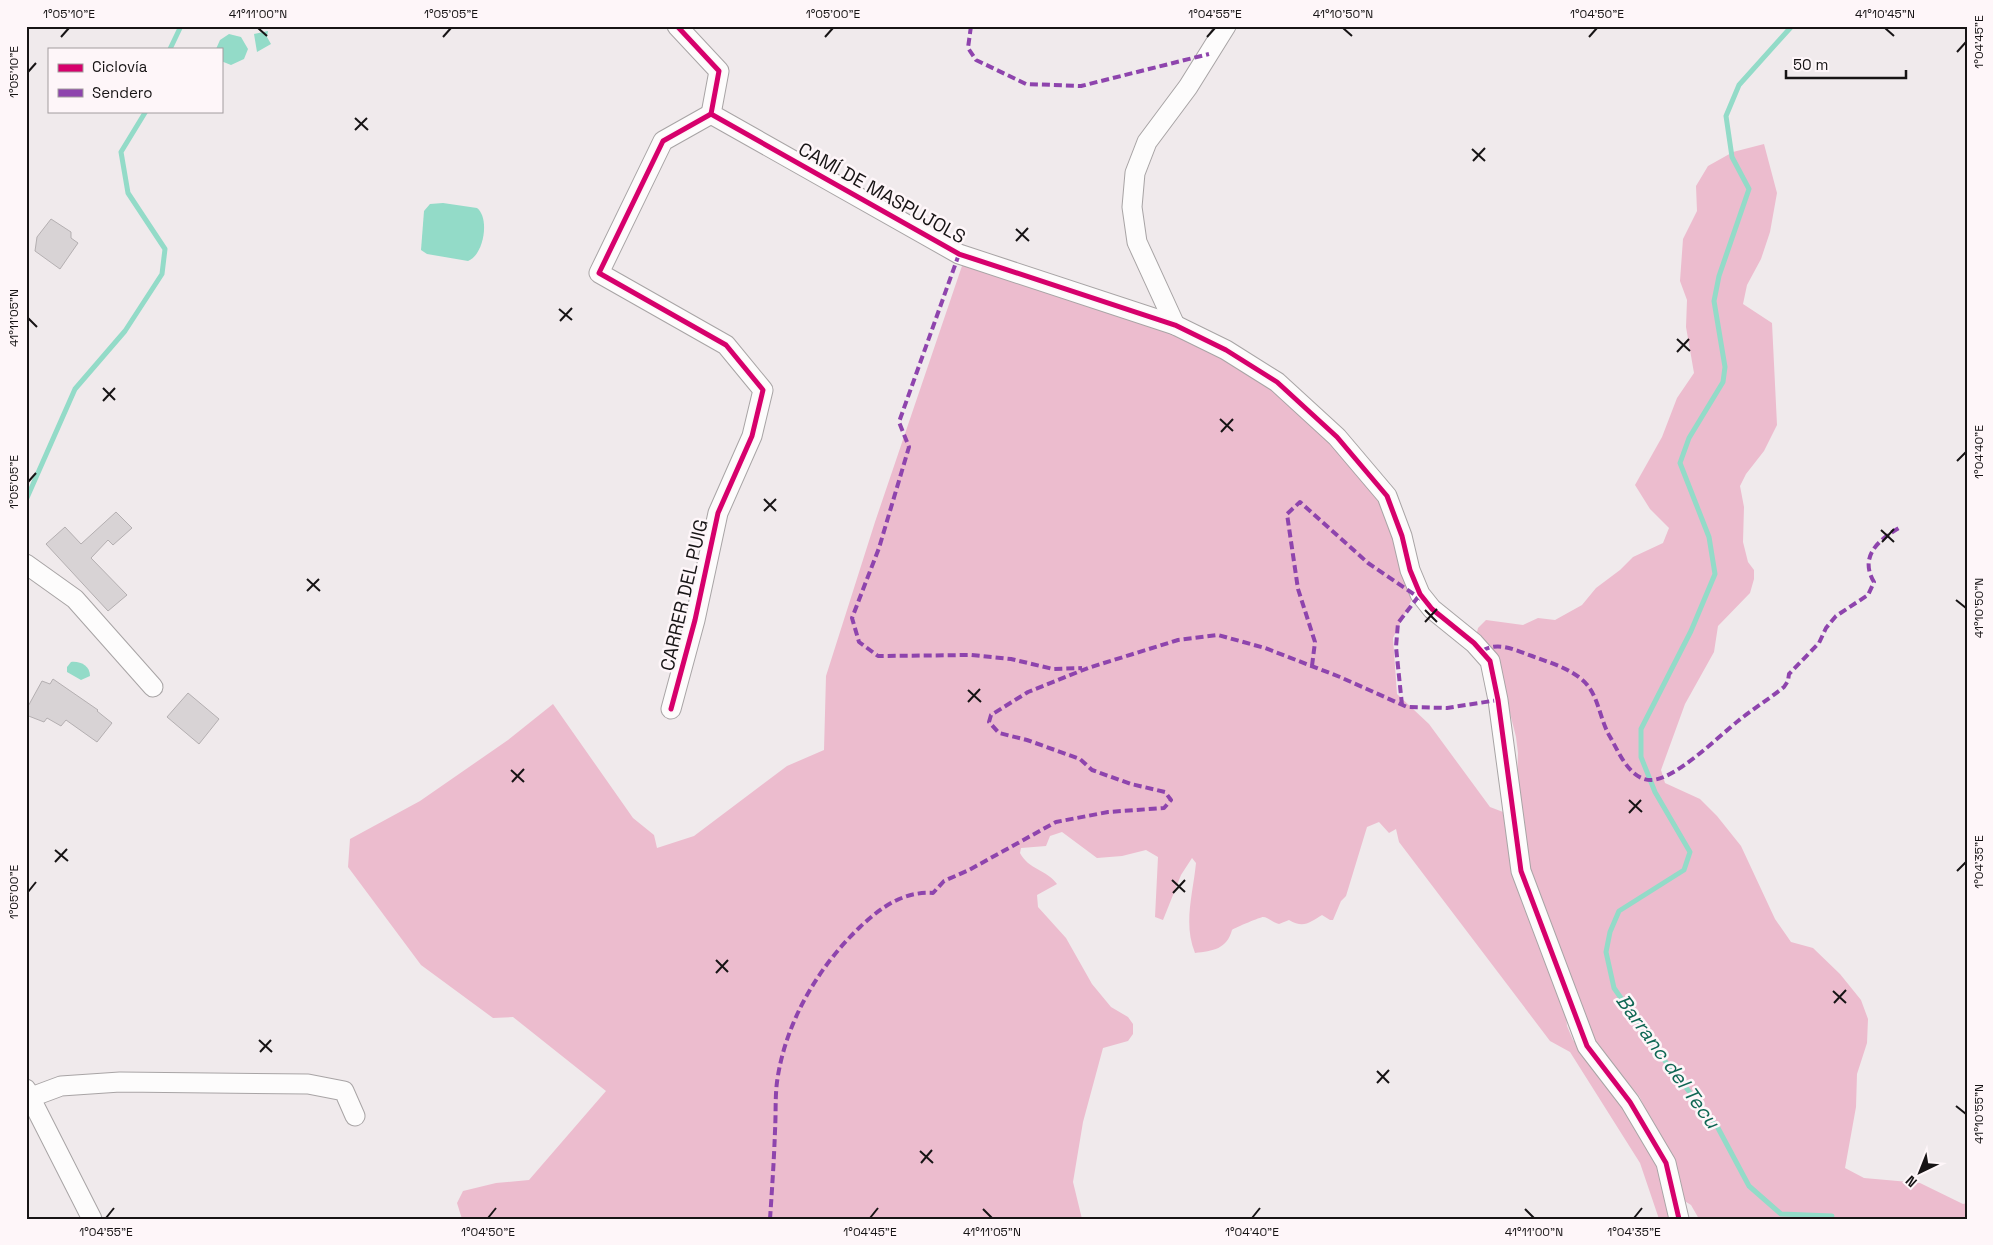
<svg xmlns="http://www.w3.org/2000/svg" width="1993" height="1245" font-family="'Space Grotesk',sans-serif">
<style>
.forest{fill:#ecbcce}
.water{fill:#93dbc8}
.lines{fill:none;stroke-linecap:round;stroke-linejoin:round}
.stream{stroke:#93dbc8;stroke-width:5}
.building{fill:#d8d3d5;stroke:#b4afb1}
.minor-casing{stroke:#a8a4a5;stroke-width:21}
.minor{stroke:#fdfcfc;stroke-width:19}
.quiet{stroke:#8e44ad;stroke-width:4;stroke-dasharray:8 4;stroke-linecap:butt}
.cycleway-casing{stroke:#fef6f9;stroke-width:8}
.cycleway{stroke:#d6006c;stroke-width:5}
.ticks{fill:none;stroke:#171415;stroke-width:2}
.labels{text-anchor:middle;dominant-baseline:central;stroke-width:5;stroke-linejoin:round;paint-order:stroke}
.street-label{font-size:19px;fill:#171415;stroke:#fef6f9}
.water-label{font-size:20px;font-style:italic;fill:#0f6653;stroke:#fef6f9}
.neatline{fill:none;stroke:#171415;stroke-width:2}
.ticks-label{font-size:12px;text-anchor:middle;fill:#171415}
</style>
<rect width="100%" height="100%" fill="#f0eaec"/>
<g class="forest">
<path d="M1764,144L1777,193L1770,232L1761,259L1747,285L1743,304L1772,323L1777,425L1764,451L1746,474L1740,486L1744,507L1743,542L1748,562L1754,570V579L1750,593L1718,626L1714,652L1685,704L1661,770L1665,783L1700,799L1717,816L1741,846L1775,919L1791,942L1813,948L1840,974L1861,1000L1868,1019L1867,1043L1857,1074L1856,1107L1845,1168L1864,1178L1920,1183L1963,1204L1967,1203V1219H1699L1691,1205L1683,1200L1669,1156L1639,1096L1593,1041L1528,870L1517,785L1518,753L1516,737L1506,697L1476,636L1478,628L1486,620L1523,625L1538,618L1555,620L1582,605L1596,588L1620,570L1633,557L1663,543L1669,528L1650,509L1635,485L1662,437L1677,398L1694,373L1686,327L1687,300L1680,281L1683,239L1697,211L1696,186L1708,166L1733,152Z"/>
<path d="M964,260L1185,335L1275,388L1332,444L1382,500L1413,597L1393,638L1397,694L1429,724L1490,807L1503,812L1510,863L1564,992L1567,1026L1573,1040L1606,1076L1658,1156L1676,1219H1659L1640,1163L1570,1052L1550,1041L1399,842L1396,829L1389,833L1379,822L1367,827L1346,896L1341,901L1333,920H1330L1322,915C1310,922 1304,929 1289,920L1279,924C1273,923 1268,917 1263,917C1261,917 1236,927 1232,930C1227,949 1213,951 1195,953C1183,924 1193,894 1196,863L1192,858L1181,875L1163,920L1155,917L1158,857L1146,850L1122,856L1097,858L1062,832L1050,836L1046,846L1021,848L1020,853C1028,869 1047,870 1057,884L1037,895L1038,907L1066,938L1092,984L1111,1007L1128,1017L1133,1024V1034L1128,1041L1103,1048L1083,1122L1073,1182L1082,1219H462L457,1203L463,1191L496,1183L529,1180L606,1091L513,1017L493,1018L421,965L348,867L350,839L420,801L508,740L553,704L633,818L654,835L657,848L694,836L787,766L824,750L826,676L875,522Z"/>
</g>
<g class="water">
<path d="M268,31L267,37L271,44L257,52L254,34Z"/>
<path d="M229,34L241,37L248,49L244,59L231,65L221,61V49H216L220,40Z"/>
<path d="M443,203L477,208C490,218 484,255 468,261L427,254L421,250L424,211L430,204Z"/>
<path d="M71,662C81,661 90,666 90,676L81,680L67,672V667Z"/>
</g>
<g class="lines">
<g class="stream">
<path d="M1792,26L1739,85L1726,116L1732,157L1749,189L1719,276L1714,301L1725,367L1723,382L1689,438L1680,463L1709,537L1715,574L1691,631L1641,729V757L1655,792L1690,852L1684,870L1619,911L1610,932L1606,952L1614,988L1665,1061L1718,1128L1749,1186L1781,1214L1832,1216"/>
<path d="M170,49L181,26"/>
<path d="M26,500L75,389L125,331L162,274L165,249L128,193L121,152L146,111"/>
</g>
</g>
<g class="building">
<path d="M51,219L71,232V238L78,243L60,269L35,251L37,237Z"/>
<path d="M116,512L132,528L113,545L108,540L91,558L127,595L108,611L46,544L65,527L81,544Z"/>
<path d="M53,679L98,710L97,711L112,723L97,742L66,720L61,726L47,718L44,722L26,715V710L42,681L50,684Z"/>
<path d="M188,693L219,719L199,744L167,717Z"/>
</g>
<g class="lines">
<defs>
<g id="minor">
<path d="M677,26L719,71L711,114L959,254L1175,325L1226,350L1277,382L1337,437L1387,496L1402,536L1410,570L1420,594L1432,609L1474,643L1490,661L1498,700L1521,871L1587,1046L1630,1102L1666,1163L1679,1219"/>
<path d="M1175,325L1137,242L1132,207L1135,173L1147,142L1188,87L1226,26"/>
<path d="M26,564L75,599L153,687"/>
<path d="M671,709L695,620L718,513L752,436L763,390L726,345L599,273L663,141L711,114"/>
<path d="M26,1089L92,1219"/>
<path d="M26,1099L61,1086L120,1082L308,1084L344,1091L355,1116"/>
</g>
</defs>
<use href="#minor" class="minor-casing"/>
<use href="#minor" class="minor"/>
<g class="quiet">
<path d="M971,26L968,48L976,60L1026,84L1081,86L1209,54"/>
<path d="M959,254L899,422L909,447L879,548L852,618L859,642L878,656L971,655L1011,659L1053,669L1082,668"/>
<path d="M1482,651C1498,641 1515,650 1532,656C1548,662 1566,667 1580,678C1598,691 1599,717 1609,735C1618,750 1629,780 1651,780C1675,780 1719,736 1738,721C1753,709 1769,699 1784,687L1788,681L1789,674L1819,643L1826,628L1836,616L1868,595L1874,582C1859,557 1878,540 1899,528"/>
<path d="M1312,666L1315,642L1298,589L1287,514L1300,502L1368,563L1421,599"/>
<path d="M1402,705L1396,647L1398,623L1418,597"/>
<path d="M770,1219C772,1190 774,1160 775,1131C776,1115 775,1098 777,1082C785,1023 818,967 860,927C881,907 904,891 933,893L944,881L969,870L1056,822L1108,812L1164,808L1171,800L1165,792L1131,784L1092,770L1080,759L1027,740L999,733L989,722L991,715L1028,692L1088,668L1178,640L1218,635L1265,648L1340,677L1407,707L1447,708L1498,700"/>
</g>
<defs>
<g id="cycleway">
<path d="M677,26L719,71L711,114L959,254L1175,325L1226,350L1277,382L1337,437L1387,496L1402,536L1410,570L1420,594L1432,609L1474,643L1490,661L1498,700L1521,871L1587,1046L1630,1102L1666,1163L1679,1219"/>
<path d="M671,709L695,620L718,513L752,436L763,390L726,345L599,273L663,141L711,114"/>
</g>
</defs>
<use href="#cycleway" class="cycleway-casing"/>
<use href="#cycleway" class="cycleway"/>
</g>
<path class="ticks" d="M258,28L267,36M1343,28L1352,36M1885,28L1894,36M61,37L69,28M443,37L451,28M825,37L833,28M1207,37L1215,28M1589,37L1597,28M1957,52L1966,42M28,72L36,63M355,118L368,130M355,130L367,118M1472,149L1485,161M1473,161L1485,148M1016,229L1029,241M1016,241L1028,228M559,309L572,320M28,318L37,327M560,321L572,308M1677,339L1690,351M1677,352L1689,339M103,388L115,400M103,401L115,388M1220,419L1233,431M1221,432L1233,419M1957,461L1966,452M28,482L36,473M764,499L776,511M764,511L776,499M1881,530L1894,542M1882,542L1894,529M307,579L320,591M307,591L319,579M1956,600L1966,608M1425,610L1437,622M1425,622L1437,609M968,690L981,702M968,702L980,689M511,770L524,782M512,782L524,769M1629,800L1642,812M1629,813L1641,800M55,850L68,861M55,862L67,849M1957,871L1966,862M1172,880L1185,892M28,892L36,882M1173,893L1185,880M716,960L728,972M716,973L728,960M1833,991L1846,1003M1834,1003L1846,990M259,1040L272,1052M260,1052L271,1040M1377,1071L1389,1083M1377,1083L1389,1070M1956,1106L1966,1114M920,1151L933,1163M921,1163L932,1150M983,1209L992,1218M1525,1209L1534,1218M106,1218L114,1208M488,1218L496,1208M870,1218L878,1208M1252,1218L1260,1208M1634,1218L1642,1208"/>
<g class="labels">
<g class="street-label">
<text transform="translate(882 193) rotate(29)">CAMÍ DE MASPUJOLS</text>
<text transform="translate(684 595) rotate(-77)">CARRER DEL PUIG</text>
</g>
<g class="water-label">
<text transform="translate(1668 1061) rotate(54)">Barranc del Tecu</text>
</g>
</g>
<rect width="1993" height="1245" fill="none" stroke="#fef6f9" stroke-width="55"/>
<rect x="48" y="48" width="175" height="65" fill="#fef6f9" stroke="#a29c9e"/>
<rect x="58" y="64" width="25" height="8" fill="#d6006c" stroke="#a29c9e"/>
<text x="92" y="72" font-size="15" fill="#171415">Ciclovía</text>
<rect x="58" y="89" width="25" height="8" fill="#8e44ad" stroke="#a29c9e"/>
<text x="92" y="98" font-size="15" fill="#171415">Sendero</text>
<g transform="translate(1920 1172) rotate(223)" stroke="#fef6f9" stroke-width="4" paint-order="stroke">
<path d="M0-4L9 19L0 12L-9 19Z" fill="#171415"/>
<text y="-8" font-size="14" font-weight="bold" text-anchor="middle" fill="#171415">N</text>
</g>
<path d="M1786 70v8h120v-8" fill="none" stroke="#171415" stroke-width="2.5"/>
<text x="1793" y="70" font-size="15" fill="#171415" stroke="#fef6f9" stroke-width="4" paint-order="stroke">50 m</text>
<rect x="28" y="28" width="1938" height="1190" class="neatline"/>
<g class="ticks-label">
<text x="69" y="18">1°05'10"E</text>
<text x="258" y="18">41°11'00"N</text>
<text x="451" y="18">1°05'05"E</text>
<text x="833" y="18">1°05'00"E</text>
<text x="1215" y="18">1°04'55"E</text>
<text x="1343" y="18">41°10'50"N</text>
<text x="1597" y="18">1°04'50"E</text>
<text x="1885" y="18">41°10'45"N</text>
<text transform="translate(1979 42) rotate(-90)" y="4">1°04'45"E</text>
<text transform="translate(14 72) rotate(-90)" y="4">1°05'10"E</text>
<text transform="translate(14 318) rotate(-90)" y="4">41°11'05"N</text>
<text transform="translate(1979 452) rotate(-90)" y="4">1°04'40"E</text>
<text transform="translate(14 482) rotate(-90)" y="4">1°05'05"E</text>
<text transform="translate(1979 608) rotate(-90)" y="4">41°10'50"N</text>
<text transform="translate(1979 862) rotate(-90)" y="4">1°04'35"E</text>
<text transform="translate(14 892) rotate(-90)" y="4">1°05'00"E</text>
<text transform="translate(1979 1114) rotate(-90)" y="4">41°10'55"N</text>
<text x="106" y="1236">1°04'55"E</text>
<text x="488" y="1236">1°04'50"E</text>
<text x="870" y="1236">1°04'45"E</text>
<text x="992" y="1236">41°11'05"N</text>
<text x="1252" y="1236">1°04'40"E</text>
<text x="1534" y="1236">41°11'00"N</text>
<text x="1634" y="1236">1°04'35"E</text>
</g>
</svg>
